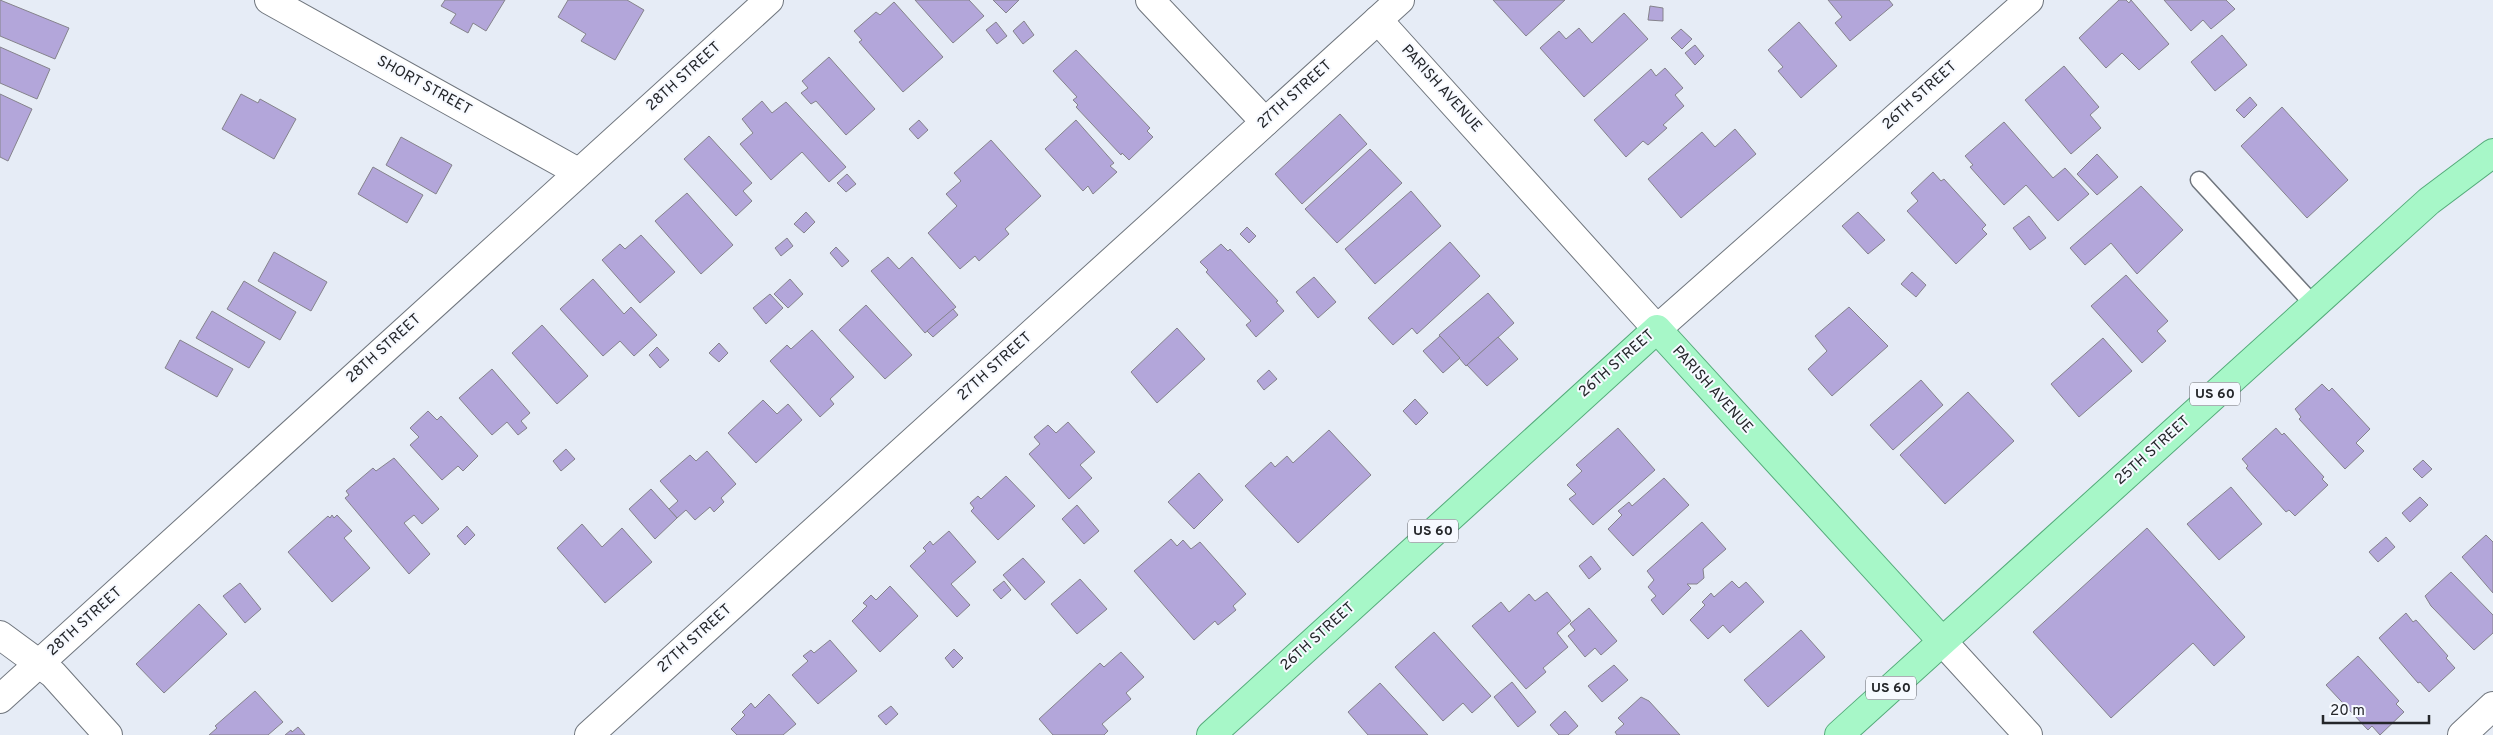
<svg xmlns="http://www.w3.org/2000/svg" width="2493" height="735" font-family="Overpass,sans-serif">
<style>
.building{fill:#b3a6da;stroke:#85838c}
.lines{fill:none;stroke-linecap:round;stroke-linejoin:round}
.lane-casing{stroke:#6f757d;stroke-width:19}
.street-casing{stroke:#6f757d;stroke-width:30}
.secondary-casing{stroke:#6f757d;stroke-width:30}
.primary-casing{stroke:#53aa79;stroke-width:30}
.lane{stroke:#fff;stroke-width:16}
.street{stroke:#fff;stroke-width:28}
.secondary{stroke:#fff;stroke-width:28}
.primary{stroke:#a7f7c8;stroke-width:28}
.labels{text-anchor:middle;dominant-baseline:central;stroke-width:4;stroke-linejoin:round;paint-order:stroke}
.shield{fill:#f6f9ff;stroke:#63656a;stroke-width:1}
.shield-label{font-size:14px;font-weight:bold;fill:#24262a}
.street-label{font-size:15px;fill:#24262a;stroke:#f6f9ff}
</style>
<rect width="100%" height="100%" fill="#e6ecf6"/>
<g class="building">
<path d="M0,0L69,28L55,59L0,36Z"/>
<path d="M445,0H505L486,31L473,23L468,33L450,23L456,14L441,6Z"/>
<path d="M568,0H627L644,10L615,60L581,41L586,34L558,17Z"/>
<path d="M915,0H969L984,16L953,43Z"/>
<path d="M993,0H1019L1006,13Z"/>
<path d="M1493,0H1565L1526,36Z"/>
<path d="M1828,0H1889L1893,5L1850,41L1835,23L1842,17Z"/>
<path d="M2119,0H2126L2129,3L2131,0L2169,44L2139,70L2122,53L2106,68L2079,38Z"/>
<path d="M2164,0H2226L2235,9L2211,29L2203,20L2191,31Z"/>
<path d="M894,2L943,57L903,92L859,42L862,40L854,31L876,12L880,15Z"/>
<path d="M1650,6L1663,8V21L1648,20Z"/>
<path d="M1624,13L1648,39L1584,97L1540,48L1559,31L1566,39L1579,28L1592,43Z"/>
<path d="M1024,21L1034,35L1023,44L1013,31Z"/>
<path d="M996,22L1007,36L997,44L986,30Z"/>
<path d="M1799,22L1837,66L1801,98L1778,71L1783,67L1768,50Z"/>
<path d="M1681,29L1692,39L1682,49L1671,38Z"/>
<path d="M2222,35L2247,65L2215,91L2191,62Z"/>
<path d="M1695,45L1704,56L1695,65L1685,53Z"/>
<path d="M0,47L50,69L37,99L0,83Z"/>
<path d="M1076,50L1150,128L1147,131L1153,137L1129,160L1122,153L1121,155L1076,107L1078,105L1073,100L1077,97L1053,71Z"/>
<path d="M829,57L875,109L846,135L816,101L811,104L801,93L808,88L802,81Z"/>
<path d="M2064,66L2099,107L2090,115L2101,128L2071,154L2025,100Z"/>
<path d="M1665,68L1683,88L1675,95L1684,106L1663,125L1667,128L1648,145L1643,141L1626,157L1594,120L1651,69L1656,76Z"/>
<path d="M0,94L32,109L8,161L0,157Z"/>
<path d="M241,94L258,103L260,99L296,119L274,159L222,129Z"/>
<path d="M2250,97L2257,105L2244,118L2236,110Z"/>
<path d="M762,101L772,113L786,102L846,167L829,182L802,152L771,180L740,144L753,133L742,119Z"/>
<path d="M2282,107L2348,180L2307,218L2241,146Z"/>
<path d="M1340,114L1367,144L1302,204L1275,174Z"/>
<path d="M919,120L928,130L918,139L909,129Z"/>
<path d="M1076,120L1114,163L1110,166L1117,172L1093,194L1088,186L1083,191L1045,149Z"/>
<path d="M2004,122L2053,178L2065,168L2089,194L2058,221L2026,185L2004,205L1970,167L1973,165L1965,156Z"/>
<path d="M1735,129L1756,154L1681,218L1648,179L1702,132L1715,147Z"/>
<path d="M709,136L752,183L743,191L752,201L736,216L684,159Z"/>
<path d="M401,137L452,165L436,194L386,165Z"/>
<path d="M991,140L1041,196L1005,229L1009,234L979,261L975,256L960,269L928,233L957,206L946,194L961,181L954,173Z"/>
<path d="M1370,149L1402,183L1337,243L1305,209Z"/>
<path d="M2097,154L2118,177L2097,195L2077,174Z"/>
<path d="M373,167L423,195L407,223L358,194Z"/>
<path d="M1933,172L1941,181L1944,179L1986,225L1982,229L1987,234L1956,264L1907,211L1918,201L1911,193Z"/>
<path d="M847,174L856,184L846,192L837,183Z"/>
<path d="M2141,186L2183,230L2137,274L2111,243L2085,265L2070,248Z"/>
<path d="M1411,191L1441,226L1375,284L1345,249Z"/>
<path d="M687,193L733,245L701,274L655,221Z"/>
<path d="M806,212L815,222L804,233L794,224Z"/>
<path d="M1858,212L1885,240L1868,254L1842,226Z"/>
<path d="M2029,216L2046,238L2030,250L2013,228Z"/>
<path d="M1247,227L1256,236L1249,243L1240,234Z"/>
<path d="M641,235L675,272L640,303L602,260L620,244L625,249Z"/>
<path d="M787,238L793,246L781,256L775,248Z"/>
<path d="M1450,242L1480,276L1417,334L1412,328L1393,345L1368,318Z"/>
<path d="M1221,244L1228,251L1230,249L1278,301L1276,302L1284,311L1256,337L1246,325L1251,321L1206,272L1208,270L1200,262Z"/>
<path d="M836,247L849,261L842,267L830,253Z"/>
<path d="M274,252L327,282L311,311L258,281Z"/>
<path d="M888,257L899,269L912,257L956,307L925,333L871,271Z"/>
<path d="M1912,272L1926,285L1916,297L1901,284Z"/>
<path d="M2126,275L2168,321L2157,331L2166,341L2142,363L2091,306Z"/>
<path d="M1314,277L1336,302L1318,318L1296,292Z"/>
<path d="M593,279L624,314L631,307L657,335L634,356L620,341L603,356L560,309Z"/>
<path d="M790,279L803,294L788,308L774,294Z"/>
<path d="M244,281L296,312L280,340L227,309Z"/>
<path d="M1488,293L1514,323L1466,366L1439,335Z"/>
<path d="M770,294L783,308L766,324L753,308Z"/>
<path d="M866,305L912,355L885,379L839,330Z"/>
<path d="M1849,307L1888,346L1832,396L1808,369L1827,351L1815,336Z"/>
<path d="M953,309L958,315L933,337L927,331Z"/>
<path d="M212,311L265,342L249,368L196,338Z"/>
<path d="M542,325L588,376L557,404L512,353Z"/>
<path d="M1177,328L1205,359L1157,403L1131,372Z"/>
<path d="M812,330L854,377L830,399L834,404L820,417L770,361L787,345L791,349Z"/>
<path d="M1440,336L1460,358L1443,373L1423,351Z"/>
<path d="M1498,337L1518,359L1487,386L1467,365Z"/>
<path d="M2103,338L2132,371L2079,417L2051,384Z"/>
<path d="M180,340L233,369L217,397L165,368Z"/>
<path d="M719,343L728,353L719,362L709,353Z"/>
<path d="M657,347L669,360L660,368L649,355Z"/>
<path d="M492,369L530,413L521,421L527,428L518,435L507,422L492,435L459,398Z"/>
<path d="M1269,370L1277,379L1264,390L1257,381Z"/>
<path d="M1921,380L1943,405L1893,450L1870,425Z"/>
<path d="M2322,384L2329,391L2332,388L2370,429L2356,443L2364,451L2345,469L2299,419L2301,417L2295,409Z"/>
<path d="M1968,392L2014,441L1945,504L1900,455Z"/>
<path d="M1415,399L1428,413L1416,425L1403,411Z"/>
<path d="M763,400L777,414L788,404L802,420L756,463L728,433Z"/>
<path d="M428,411L437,420L441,416L478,456L463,471L458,466L442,480L410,445L419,437L410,428Z"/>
<path d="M1068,422L1095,452L1080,465L1092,478L1069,499L1029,454L1040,444L1034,437L1048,425L1056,433Z"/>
<path d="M1618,428L1655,470L1593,525L1569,499L1576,494L1567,485L1582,471L1576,465Z"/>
<path d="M2276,428L2282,435L2284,433L2324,477L2322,479L2328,485L2295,516L2289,510L2286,512L2246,468L2248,466L2242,459Z"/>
<path d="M1329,430L1371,475L1298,543L1245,486L1271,462L1275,467L1287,456L1293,463Z"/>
<path d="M566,449L575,459L561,471L553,461Z"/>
<path d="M707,451L736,484L721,498L724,502L714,512L710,507L695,520L686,510L677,518L669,509L678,501L660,481L690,455L696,461Z"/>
<path d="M394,458L439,509L422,524L414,515L404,523L430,554L409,574L345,498L349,495L346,491L373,468L376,471Z"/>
<path d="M2423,460L2432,469L2422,478L2413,469Z"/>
<path d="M1199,473L1223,500L1194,529L1168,502Z"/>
<path d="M1006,476L1035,506L998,540L971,511L974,508L970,503L978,496L981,499Z"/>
<path d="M1664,478L1689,505L1633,556L1608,529L1622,515L1618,511L1629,502L1632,506Z"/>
<path d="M2231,487L2262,524L2219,560L2187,524Z"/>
<path d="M651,489L677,518L655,539L629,509Z"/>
<path d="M2420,497L2428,505L2410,522L2402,513Z"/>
<path d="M1077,505L1099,531L1084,544L1062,519Z"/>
<path d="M332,515L334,518L337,515L352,531L344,538L370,568L332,602L288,552L328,516L330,518Z"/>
<path d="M1702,522L1726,549L1703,569L1704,578L1697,584H1687L1691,588L1663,615L1651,600L1656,596L1648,587L1654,580L1647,571Z"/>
<path d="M582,524L602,547L622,528L652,562L605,603L557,548Z"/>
<path d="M467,526L475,535L465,545L457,536Z"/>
<path d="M2147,528L2245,637L2214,666L2193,643L2111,718L2033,632Z"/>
<path d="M949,531L976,562L951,584L970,605L957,617L910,566L926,551L923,548L930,541L933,545Z"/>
<path d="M2486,535L2493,542V593L2462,557Z"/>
<path d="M2386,537L2395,547L2378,562L2369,552Z"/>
<path d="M1171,539L1177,546L1183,540L1191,549L1200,542L1246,594L1233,606L1236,610L1218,625L1215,621L1194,640L1134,571Z"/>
<path d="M1591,556L1601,569L1589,579L1579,566Z"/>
<path d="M1023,558L1045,582L1025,600L1003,575Z"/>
<path d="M2451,572L2493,615V633L2474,650L2431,606L2425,596Z"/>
<path d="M1080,579L1107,609L1077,634L1051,604Z"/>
<path d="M1004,581L1011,590L1001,599L993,590Z"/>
<path d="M1732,581L1739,588L1746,582L1764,602L1730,633L1723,625L1708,639L1690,620L1705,605L1702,602L1711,593L1714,597Z"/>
<path d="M240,583L261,609L245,623L223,596Z"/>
<path d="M890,586L918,616L880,652L852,621L867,606L863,603L871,595L876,600Z"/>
<path d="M1547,592L1571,621L1557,633L1568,647L1543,668L1546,672L1526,689L1472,626L1501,602L1509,612L1529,594L1535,601Z"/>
<path d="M199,604L227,634L164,693L136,664Z"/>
<path d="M1589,608L1617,641L1601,655L1595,648L1585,657L1568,636L1575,630L1570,624Z"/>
<path d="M2406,613L2413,622L2416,620L2448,656L2446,658L2455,668L2429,692L2420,682L2418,683L2379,638Z"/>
<path d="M1801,630L1825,657L1768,707L1744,680Z"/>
<path d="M1434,632L1491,696L1472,713L1463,703L1443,721L1395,667Z"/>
<path d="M830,640L857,671L818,704L792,675L808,661L803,656L811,650L814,653Z"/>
<path d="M954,649L963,658L953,668L945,658Z"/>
<path d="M1121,652L1144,677L1126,693L1131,699L1102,724L1108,731L1104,735H1053L1039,719L1100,663L1104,667Z"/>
<path d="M2358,656L2399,701L2396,704L2404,712L2380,735L2372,726L2368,730L2326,685Z"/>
<path d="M1614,665L1628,680L1602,702L1588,686Z"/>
<path d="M1512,682L1536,712L1518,727L1494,697Z"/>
<path d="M1380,683L1428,735H1368L1348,712Z"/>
<path d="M255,691L283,722L268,735H209L217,728L215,726Z"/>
<path d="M769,694L796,724L783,735H737L731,729L745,715L742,712L751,703L755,708Z"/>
<path d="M1641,697L1649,701L1680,735H1617L1615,732L1624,724L1618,718Z"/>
<path d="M891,706L898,714L886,725L878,716Z"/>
<path d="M1565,711L1578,726L1568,735H1559L1550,725Z"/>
<path d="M298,727L305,735H285L291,730L292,732Z"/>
</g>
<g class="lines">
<defs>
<path id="lane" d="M2199,180L2314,305"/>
<g id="street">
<path d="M269,0L578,172"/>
<path d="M1150,0L1265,122"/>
<path d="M1378,20L1657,329L2029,0"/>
<path d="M0,635L53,674L108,735"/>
<path d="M1942,641L2028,735"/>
<path d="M2462,735L2493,706"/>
</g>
<g id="secondary">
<path d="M0,699L769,0"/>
<path d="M589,735L1400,0"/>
</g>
<g id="primary">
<path d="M1211,735L1657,329L1942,641"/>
<path d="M1839,735L2429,201L2493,153"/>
</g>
</defs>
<use href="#lane" class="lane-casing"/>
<use href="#street" class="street-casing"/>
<use href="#secondary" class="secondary-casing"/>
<use href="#primary" class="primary-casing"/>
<use href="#lane" class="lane"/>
<use href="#street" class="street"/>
<use href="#secondary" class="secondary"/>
<use href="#primary" class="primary"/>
</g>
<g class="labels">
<g class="shield">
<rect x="2190" y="382.5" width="50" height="23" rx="4"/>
<rect x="1408" y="519.5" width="50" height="23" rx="4"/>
<rect x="1866" y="676.5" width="50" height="23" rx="4"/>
</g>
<g class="shield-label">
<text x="2215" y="394">US 60</text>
<text x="1433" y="531">US 60</text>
<text x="1891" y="688">US 60</text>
</g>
<g class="street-label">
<text transform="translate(684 77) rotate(-42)">28TH STREET</text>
<text transform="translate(424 86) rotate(29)">SHORT STREET</text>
<text transform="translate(1441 89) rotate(48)">PARISH AVENUE</text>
<text transform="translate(1295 95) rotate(-42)">27TH STREET</text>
<text transform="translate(1920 96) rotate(-42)">26TH STREET</text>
<text transform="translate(384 349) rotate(-42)">28TH STREET</text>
<text transform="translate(1617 364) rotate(-41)">26TH STREET</text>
<text transform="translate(995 367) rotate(-42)">27TH STREET</text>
<text transform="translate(1712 390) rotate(48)">PARISH AVENUE</text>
<text transform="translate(2153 451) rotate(-42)">25TH STREET</text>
<text transform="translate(85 622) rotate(-42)">28TH STREET</text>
<text transform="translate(1318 637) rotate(-42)">26TH STREET</text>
<text transform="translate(695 639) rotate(-42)">27TH STREET</text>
</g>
</g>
<path d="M2323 715v8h106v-8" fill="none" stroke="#24262a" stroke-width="2.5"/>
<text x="2330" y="715" font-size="15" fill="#24262a" stroke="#f6f9ff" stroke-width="4" paint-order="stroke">20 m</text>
</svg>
